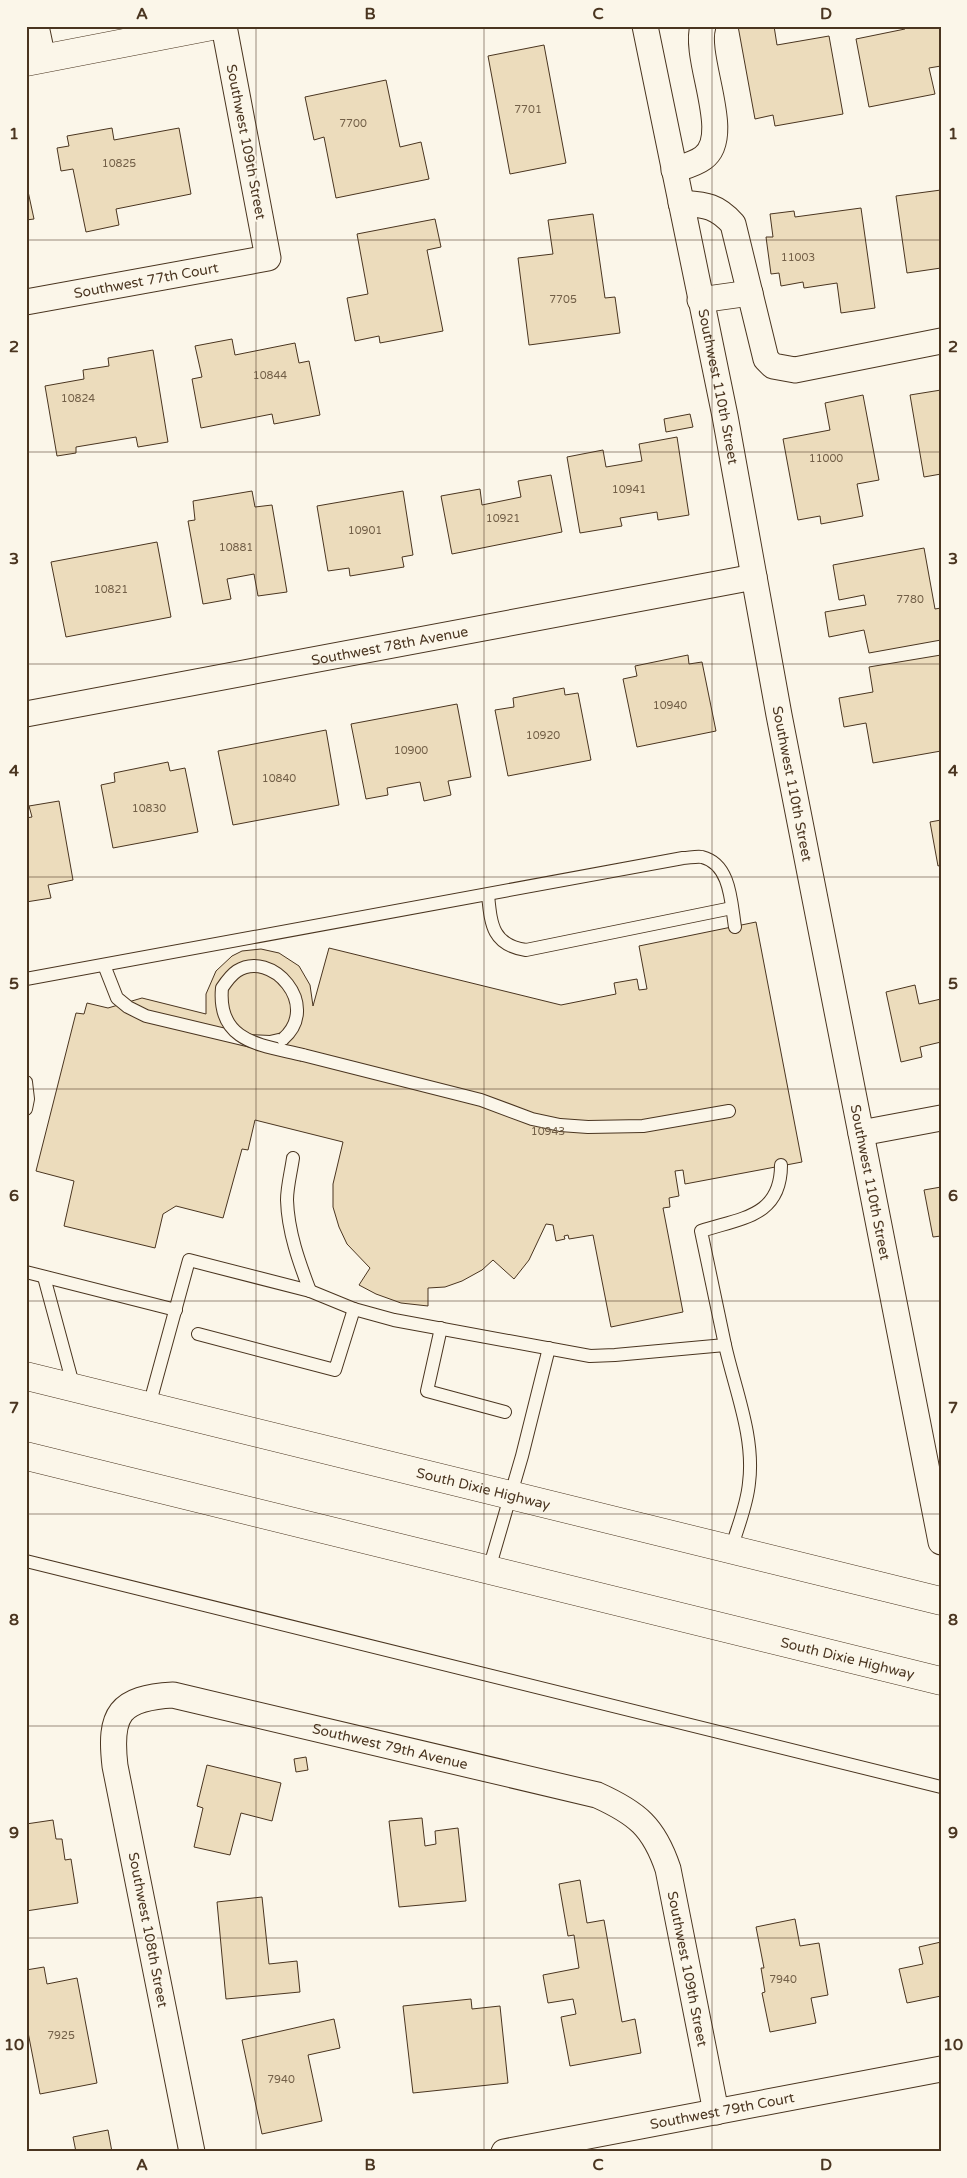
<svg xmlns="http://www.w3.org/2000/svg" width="967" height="2178" font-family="'Varela Round',sans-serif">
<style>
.building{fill:#ecdcbc;stroke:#4a3520}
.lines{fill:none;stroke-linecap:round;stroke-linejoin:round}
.service-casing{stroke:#4a3520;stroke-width:14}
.minor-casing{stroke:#4a3520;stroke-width:27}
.tertiary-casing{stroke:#4a3520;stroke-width:29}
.trunk-casing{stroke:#4a3520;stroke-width:29}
.service{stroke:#fbf6e9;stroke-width:12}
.minor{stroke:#fbf6e9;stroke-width:25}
.tertiary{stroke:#fbf6e9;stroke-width:28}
.trunk{stroke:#fbf6e9;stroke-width:28}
.service-bridge-casing{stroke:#4a3520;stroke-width:14;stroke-linecap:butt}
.service-bridge{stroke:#fbf6e9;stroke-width:12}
.grid{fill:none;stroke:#4a3520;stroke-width:1;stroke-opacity:0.55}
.labels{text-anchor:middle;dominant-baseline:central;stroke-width:4;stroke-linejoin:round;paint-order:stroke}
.number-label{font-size:11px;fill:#725f47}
.street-label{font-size:14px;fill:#4a3520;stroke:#fbf6e9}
.neatline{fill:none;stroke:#4a3520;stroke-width:2}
.grid-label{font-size:16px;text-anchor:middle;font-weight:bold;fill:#4a3520}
</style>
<rect width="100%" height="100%" fill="#fbf6e9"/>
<g class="building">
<path d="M738,26H774L777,45L829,36L843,114L775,126L773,115L755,119Z"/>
<path d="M904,26H941V66L929,68L935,94L869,107L856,39L905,29Z"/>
<path d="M544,45L566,163L510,174L488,56Z"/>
<path d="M386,80L400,147L421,142L429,179L336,198L324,137L314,140L305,97Z"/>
<path d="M112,128L114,140L179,128L191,194L116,209L119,225L86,232L73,169L61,171L57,148L69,146L67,136Z"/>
<path d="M26,182L34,219L26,220Z"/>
<path d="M941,190V268L907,273L896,196Z"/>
<path d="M861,208L875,308L841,313L837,283L804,288L803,282L781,286L779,273L771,274L766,237H773L770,214L794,211L795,217Z"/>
<path d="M593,214L605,298L615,297L620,333L529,345L518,258L553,254L548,220Z"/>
<path d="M435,219L441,247L427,250L443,331L380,343L379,336L355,341L347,298L368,294L357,234Z"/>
<path d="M232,339L235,355L295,343L299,363L309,361L320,415L274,424L272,414L201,428L192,379L202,377L195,346Z"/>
<path d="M153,350L168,442L138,447L136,437L76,447V453L57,456L45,386L84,379L83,370L109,366L108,358Z"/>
<path d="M941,390V474L924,477L910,395Z"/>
<path d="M863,395L879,480L857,484L863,516L821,524L820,516L798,520L783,439L830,430L825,403Z"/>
<path d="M690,414L693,427L666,432L664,419Z"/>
<path d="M677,437L689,515L658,520L657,512L620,518L622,526L580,533L567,457L603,450L606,467L642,461L639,444Z"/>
<path d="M551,475L562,532L452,554L441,496L480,489L482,505L521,497L518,481Z"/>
<path d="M252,491L255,507L272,505L287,592L258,596L254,574L227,579L231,599L203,604L188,521L195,520L193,501Z"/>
<path d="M403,491L413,555L402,557L404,567L350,576L349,568L328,571L317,506Z"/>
<path d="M157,542L171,617L66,637L51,562Z"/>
<path d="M924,548L935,609L941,608V640L869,653L864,630L829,637L825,612L866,605L864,595L839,600L833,565Z"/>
<path d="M688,655L689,664L702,662L716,731L637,747L623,679L637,676L635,666Z"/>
<path d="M941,655V751L873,763L866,723L844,727L839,698L873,692L869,667Z"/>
<path d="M564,688L565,695L578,693L591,760L508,776L495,710L514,707L513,698Z"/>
<path d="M457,704L471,777L448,781L451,795L424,801L420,782L387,788L388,795L366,799L351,724Z"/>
<path d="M326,730L339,805L233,825L218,751Z"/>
<path d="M168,762L170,771L185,768L198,832L113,848L101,785L115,782L114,773Z"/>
<path d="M59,801L73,880L48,885L51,898L26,902V818L32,817L29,806Z"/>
<path d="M941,820V865L938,866L930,822Z"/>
<path d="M756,922L802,1162L685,1184L683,1170L675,1171L679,1196L669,1198L670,1207L663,1208L683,1312L611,1327L593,1235L569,1239L568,1235L564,1236L565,1239L556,1241L553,1225L546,1224L529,1260L514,1279L493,1260L482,1270L462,1281L445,1287L428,1288V1306L401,1303L376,1294L359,1285L370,1268L347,1244L339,1227L333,1207V1184L343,1142L255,1120L248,1150L242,1149L223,1218L176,1206L163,1214L155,1248L64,1226L74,1181L36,1171L76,1013L84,1014L87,1003L108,1008L142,998L206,1014V994L216,971L232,956L242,951L261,949L279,953L299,966L310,985L313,1006L329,948L561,1005L616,994L614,983L637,979L639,990L647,989L639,946Z"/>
<path d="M915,985L919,1004L941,999V1042L920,1047L922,1057L901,1062L886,992Z"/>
<path d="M941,1187V1236L933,1237L924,1190Z"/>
<path d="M306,1757L308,1770L296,1772L294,1759Z"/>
<path d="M207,1765L281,1783L272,1821L241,1813L230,1855L194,1847L203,1808L197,1806Z"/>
<path d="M422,1818L425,1846L436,1844L435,1831L458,1828L466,1901L399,1907L389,1821Z"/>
<path d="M53,1820L56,1839H62L65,1860L71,1859L78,1903L26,1911V1824Z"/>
<path d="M580,1880L587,1923L604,1920L622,2022L635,2019L641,2053L570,2066L561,2017L576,2014L573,1999L548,2003L543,1975L579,1968L574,1935L568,1936L559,1884Z"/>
<path d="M262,1897L269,1964L297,1961L300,1992L226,1999L217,1902Z"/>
<path d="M795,1919L800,1946L819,1943L828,1995L811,1998L816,2023L770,2032L762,1993L765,1992L761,1968H764L756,1927Z"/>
<path d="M941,1942V1996L907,2003L899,1969L923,1964L919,1947Z"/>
<path d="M44,1967L47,1984L77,1978L97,2083L40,2094L26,2022V1970Z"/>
<path d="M471,1999L472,2009L500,2006L508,2083L413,2093L403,2006Z"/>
<path d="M334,2019L340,2048L308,2055L322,2121L262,2134L242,2040Z"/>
<path d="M108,2130L112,2152H76L73,2137Z"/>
</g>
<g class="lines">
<defs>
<g id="service">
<path d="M488,895C491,924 492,945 526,950L732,908"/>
<path d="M104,965L117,998L128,1007L146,1016L251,1041L270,1042L283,1039"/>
<path d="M26,979L683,858C688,858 697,856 702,857C731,864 731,903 735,927"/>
<path d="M303,1055L481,1100L532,1119L560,1125L588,1127L643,1126L729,1111"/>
<path d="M26,1082L28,1099L26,1109"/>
<path d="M293,1158C291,1172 287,1187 287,1200C288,1232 299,1262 310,1291"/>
<path d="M26,1272L176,1310"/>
<path d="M44,1277L74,1388"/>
<path d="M441,1328L427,1391L505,1412"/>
<path d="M198,1334L335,1370L354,1309"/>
<path d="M725,1345C735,1390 755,1437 749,1483C747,1506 737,1528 731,1550"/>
<path d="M149,1406L189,1260L310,1291L354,1309L394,1320L590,1356L615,1355L725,1345L701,1231C741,1218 781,1217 781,1165"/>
<path d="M26,1561L941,1787"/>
<path d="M489,1569L522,1456L549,1348"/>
</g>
<g id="minor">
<path d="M36,26L43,59"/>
<path id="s1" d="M645,26L725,416L779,715L941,1542"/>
<path d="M674,170C683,167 695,164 703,158C734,136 693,59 703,26"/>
<path d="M681,203C705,205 716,205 733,224L766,359L773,366L795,370L941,341"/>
<path d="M700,300L750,293"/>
<path id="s2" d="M26,302L268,258L224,26"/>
<path id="s3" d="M26,714L754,577"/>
<path d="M861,1133L941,1118"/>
<path id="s4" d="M192,2152L115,1766C109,1714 119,1698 173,1695L597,1795C637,1813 654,1827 668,1869L716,2112"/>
<path id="s5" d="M504,2152L941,2069"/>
</g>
<path id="tertiary" d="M26,62L212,26"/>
<g id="trunk">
<path id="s6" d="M26,1376L941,1601"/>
<path id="s7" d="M26,1456L941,1681"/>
</g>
</defs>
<use href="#service" class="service-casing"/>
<use href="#minor" class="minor-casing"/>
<use href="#tertiary" class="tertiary-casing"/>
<use href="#trunk" class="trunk-casing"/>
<use href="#service" class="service"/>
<use href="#minor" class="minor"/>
<use href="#tertiary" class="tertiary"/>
<use href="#trunk" class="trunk"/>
<defs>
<path id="service-bridge" d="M283,1039C322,1005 271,949 237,971C231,975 226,982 222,988C217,1043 262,1045 303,1055"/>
</defs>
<use href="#service-bridge" class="service-bridge-casing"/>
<use href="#service-bridge" class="service-bridge"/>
</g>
<path class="grid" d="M256,26V2152M484,26V2152M712,26V2152M26,240H941M26,452H941M26,664H941M26,877H941M26,1089H941M26,1301H941M26,1514H941M26,1726H941M26,1938H941"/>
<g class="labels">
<g class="number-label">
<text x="528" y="109">7701</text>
<text x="353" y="123">7700</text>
<text x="119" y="163">10825</text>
<text x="798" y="257">11003</text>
<text x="563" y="299">7705</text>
<text x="270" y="375">10844</text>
<text x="78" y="398">10824</text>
<text x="826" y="458">11000</text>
<text x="629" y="489">10941</text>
<text x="503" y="518">10921</text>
<text x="365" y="530">10901</text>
<text x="236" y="547">10881</text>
<text x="111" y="589">10821</text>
<text x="910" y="599">7780</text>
<text x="670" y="705">10940</text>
<text x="543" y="735">10920</text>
<text x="411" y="750">10900</text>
<text x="279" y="778">10840</text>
<text x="149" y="808">10830</text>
<text x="548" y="1131">10943</text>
<text x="783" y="1979">7940</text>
<text x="61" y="2035">7925</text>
<text x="281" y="2079">7940</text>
</g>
<g class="street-label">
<text transform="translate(246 142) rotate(79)">Southwest 109th Street</text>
<text stroke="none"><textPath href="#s2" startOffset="122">Southwest 77th Court</textPath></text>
<text stroke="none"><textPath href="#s1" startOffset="368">Southwest 110th Street</textPath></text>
<text stroke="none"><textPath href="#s3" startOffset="370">Southwest 78th Avenue</textPath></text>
<text stroke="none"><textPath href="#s1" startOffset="772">Southwest 110th Street</textPath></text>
<text stroke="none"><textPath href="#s1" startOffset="1178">Southwest 110th Street</textPath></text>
<text stroke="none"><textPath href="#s6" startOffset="471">South Dixie Highway</textPath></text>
<text stroke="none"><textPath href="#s7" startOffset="846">South Dixie Highway</textPath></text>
<text stroke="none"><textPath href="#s4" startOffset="728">Southwest 79th Avenue</textPath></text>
<text transform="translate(148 1930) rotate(79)">Southwest 108th Street</text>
<text stroke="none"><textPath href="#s4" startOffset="1149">Southwest 109th Street</textPath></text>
<text stroke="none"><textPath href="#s5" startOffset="222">Southwest 79th Court</textPath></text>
</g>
</g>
<rect width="967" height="2178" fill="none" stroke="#fbf6e9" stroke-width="55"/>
<rect x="28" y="28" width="912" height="2122" class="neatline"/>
<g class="grid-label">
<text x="142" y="19">A</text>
<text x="370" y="19">B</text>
<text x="598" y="19">C</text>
<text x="826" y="19">D</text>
<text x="14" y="139">1</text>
<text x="953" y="139">1</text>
<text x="14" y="352">2</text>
<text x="953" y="352">2</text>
<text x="14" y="564">3</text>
<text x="953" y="564">3</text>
<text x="14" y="776">4</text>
<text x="953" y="776">4</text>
<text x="14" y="989">5</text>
<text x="953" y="989">5</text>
<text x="14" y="1201">6</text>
<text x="953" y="1201">6</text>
<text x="14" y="1413">7</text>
<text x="953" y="1413">7</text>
<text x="14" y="1625">8</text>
<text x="953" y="1625">8</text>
<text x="14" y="1838">9</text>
<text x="953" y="1838">9</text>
<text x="14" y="2050">10</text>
<text x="953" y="2050">10</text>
<text x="142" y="2170">A</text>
<text x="370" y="2170">B</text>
<text x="598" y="2170">C</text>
<text x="826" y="2170">D</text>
</g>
</svg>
